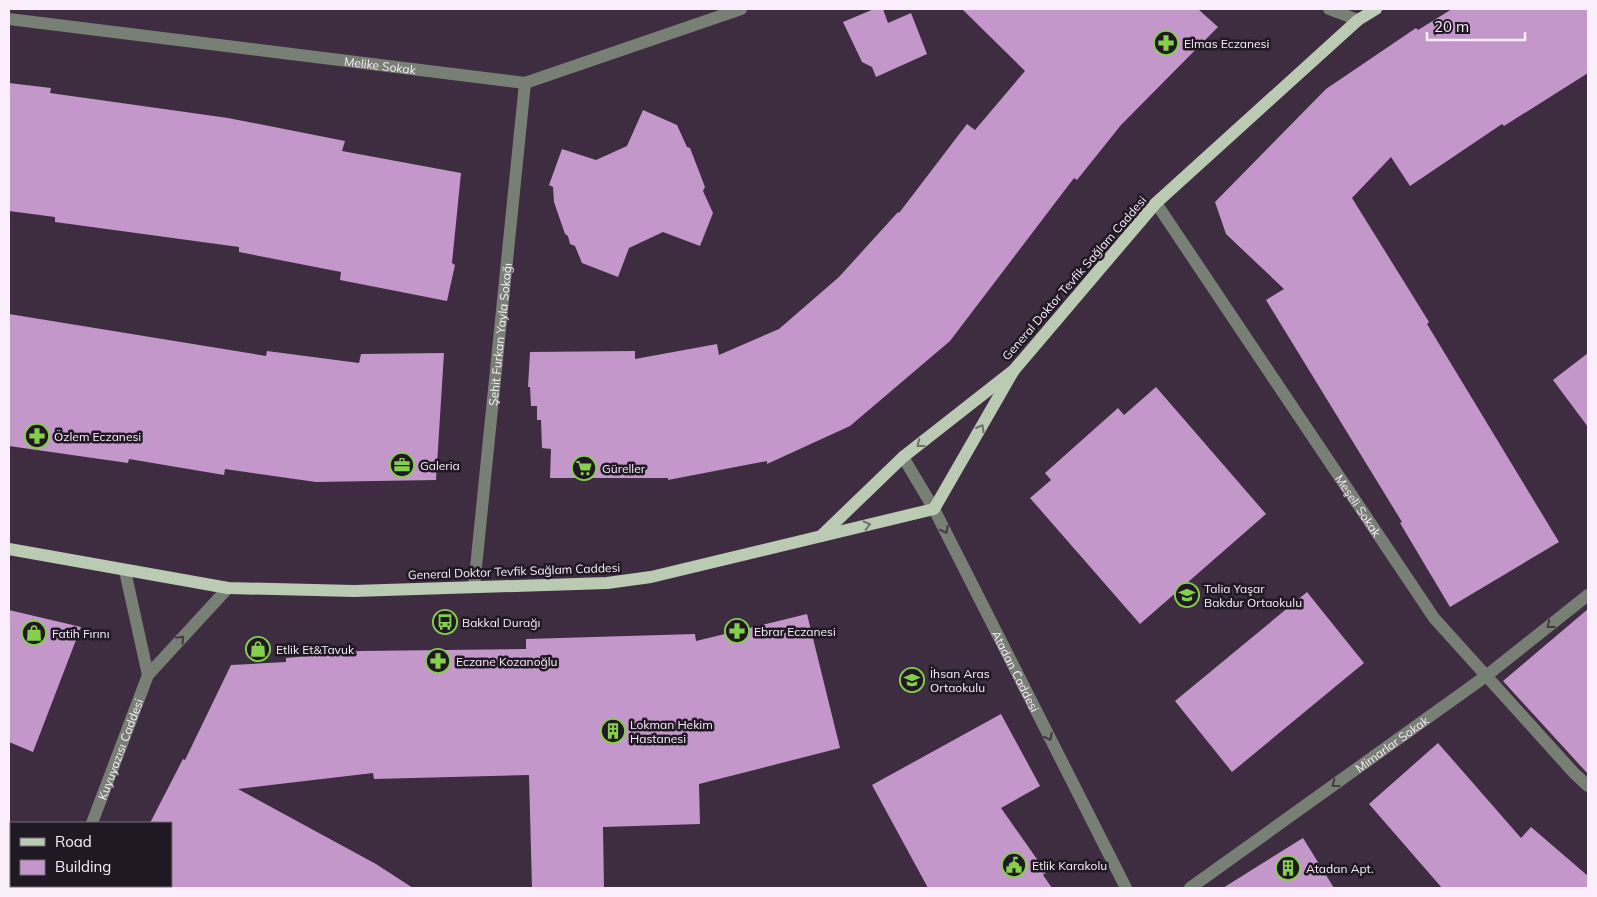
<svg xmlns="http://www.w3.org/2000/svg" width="1597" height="897" font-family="Mulish,sans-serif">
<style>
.building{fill:#c397c9}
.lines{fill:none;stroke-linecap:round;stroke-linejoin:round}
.minor{stroke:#787f74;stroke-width:12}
.major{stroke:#bbcab3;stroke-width:12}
.oneway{stroke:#6e716a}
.oneway2{stroke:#3f3c3f}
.labels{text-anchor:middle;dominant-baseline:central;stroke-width:5;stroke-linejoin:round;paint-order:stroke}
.poi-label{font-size:12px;fill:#faeefc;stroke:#201822;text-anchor:start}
.street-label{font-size:12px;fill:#faeefc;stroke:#201822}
</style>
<rect width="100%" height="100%" fill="#3e2c41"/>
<g class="building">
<path d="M874,9H883L888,23L911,13L927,54L876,77L872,67L862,62L843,22Z"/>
<path d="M962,9H1198L1218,27L1121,125L1077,180L1074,178L950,341L850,426L767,464V461L668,480V478H550L551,449L542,448L541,420H537V406H531L530,387H528L530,352L635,351V359L717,344L719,355L779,329L839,277L898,212L899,213L967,124L975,130L1025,71Z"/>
<path d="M1452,9H1588V73L1504,126L1502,124L1410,186L1391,157L1352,198L1429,322L1427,324L1559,542L1450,607L1400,523L1402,522L1266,300L1284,289L1226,234L1215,202L1326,89L1416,28L1418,30Z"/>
<path d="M9,83L51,88L50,93L228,118L345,141L342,151L461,173L452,263L455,265L447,301L340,280L341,272L239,252V247L55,222V217L9,211Z"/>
<path d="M643,110L677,125L687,147L690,148L705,187L703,191L713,213L700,246L663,232L629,248L618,277L582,263L575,246L570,244L568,236L565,234L554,202L553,187L549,185L562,149L596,160L627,146Z"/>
<path d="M9,314L266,356L267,351L359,363L361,354L444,353L436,480L316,482L225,469L224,475L129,459L128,463L9,446Z"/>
<path d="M1588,353V427L1553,380Z"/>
<path d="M1156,387L1266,514L1140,624L1030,498L1051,480L1045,473L1118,408L1124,415Z"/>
<path d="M1307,592L1364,663L1232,772L1175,701Z"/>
<path d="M1588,609V774L1503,681Z"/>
<path d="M9,610L81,627L33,752L9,742Z"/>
<path d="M807,614L840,748L699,784L700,824L603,827L604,888H532L529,775L374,779L373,773L238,789L376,864L413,888H171V823H150L183,759L185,760L231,665L286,662V658L360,651L526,649V639L695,634L696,641Z"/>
<path d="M1001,714L1040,786L1001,808L1046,872L1043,875L1052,888H928L872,785Z"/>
<path d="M1438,743L1521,838L1531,827L1588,876V888H1442L1369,804Z"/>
<path d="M1303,838L1334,888H1223L1274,856Z"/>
</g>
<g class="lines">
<g class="minor">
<path d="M1329,9L1358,20"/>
<path id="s1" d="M9,19L525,83L741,9"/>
<path id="s2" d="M1156,203L1434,618L1574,773L1588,786"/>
<path id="s3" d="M903,457L934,509L1126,888"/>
<path d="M125,571L148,675"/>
<path id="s4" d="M474,587L525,83"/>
<path id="s5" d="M92,823L148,675L228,588"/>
<path d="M68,888L69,886"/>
<path id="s6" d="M1190,888L1486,676L1588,595"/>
</g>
<g class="major">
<path d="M821,536L903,457L1014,370L1156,203L1358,20L1376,9"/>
<path d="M9,549L228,588L354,591L607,583L651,577L934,509L1014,370"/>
</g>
</g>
<defs><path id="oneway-chevron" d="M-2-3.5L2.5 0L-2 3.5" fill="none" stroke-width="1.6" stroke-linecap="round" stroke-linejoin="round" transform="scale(1.25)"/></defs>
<g class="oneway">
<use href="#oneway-chevron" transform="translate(981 428) rotate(-60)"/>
<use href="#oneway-chevron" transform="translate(920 444) rotate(142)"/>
<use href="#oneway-chevron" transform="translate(867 525) rotate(-14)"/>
</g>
<g class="oneway2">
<use href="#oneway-chevron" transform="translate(945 530) rotate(63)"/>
<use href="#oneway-chevron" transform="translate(1550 625) rotate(142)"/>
<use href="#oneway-chevron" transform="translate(181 639) rotate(-47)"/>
<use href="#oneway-chevron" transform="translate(1049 737) rotate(63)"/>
<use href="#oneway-chevron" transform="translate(1335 784) rotate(144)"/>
</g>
<defs>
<symbol id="pharmacy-ring" viewBox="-11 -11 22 22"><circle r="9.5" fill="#201822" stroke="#85cf4d" stroke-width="1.5"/><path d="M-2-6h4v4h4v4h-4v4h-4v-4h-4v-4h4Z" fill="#85cf4d"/></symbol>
<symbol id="office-ring" viewBox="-11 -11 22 22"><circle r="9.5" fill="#201822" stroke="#85cf4d" stroke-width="1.5"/><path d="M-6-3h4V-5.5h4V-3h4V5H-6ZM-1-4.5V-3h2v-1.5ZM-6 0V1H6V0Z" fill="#85cf4d"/></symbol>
<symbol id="supermarket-ring" viewBox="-11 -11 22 22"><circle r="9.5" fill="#201822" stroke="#85cf4d" stroke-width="1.5"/><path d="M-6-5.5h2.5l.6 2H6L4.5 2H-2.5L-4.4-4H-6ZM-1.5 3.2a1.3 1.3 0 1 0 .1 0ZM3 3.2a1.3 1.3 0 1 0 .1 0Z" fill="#85cf4d"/></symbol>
<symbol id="school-ring" viewBox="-11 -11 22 22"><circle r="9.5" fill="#201822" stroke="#85cf4d" stroke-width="1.5"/><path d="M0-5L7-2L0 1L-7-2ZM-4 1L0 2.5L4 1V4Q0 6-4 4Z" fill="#85cf4d"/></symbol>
<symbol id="bus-ring" viewBox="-11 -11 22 22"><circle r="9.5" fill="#201822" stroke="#85cf4d" stroke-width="1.5"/><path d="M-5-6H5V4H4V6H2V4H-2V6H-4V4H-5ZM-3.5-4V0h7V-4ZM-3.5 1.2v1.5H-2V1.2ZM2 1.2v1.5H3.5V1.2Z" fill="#85cf4d"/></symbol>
<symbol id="shop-ring" viewBox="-11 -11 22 22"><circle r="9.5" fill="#201822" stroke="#85cf4d" stroke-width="1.5"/><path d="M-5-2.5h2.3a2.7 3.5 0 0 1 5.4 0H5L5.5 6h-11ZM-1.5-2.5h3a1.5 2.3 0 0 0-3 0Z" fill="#85cf4d"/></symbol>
<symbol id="building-ring" viewBox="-11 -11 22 22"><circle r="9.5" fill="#201822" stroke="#85cf4d" stroke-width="1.5"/><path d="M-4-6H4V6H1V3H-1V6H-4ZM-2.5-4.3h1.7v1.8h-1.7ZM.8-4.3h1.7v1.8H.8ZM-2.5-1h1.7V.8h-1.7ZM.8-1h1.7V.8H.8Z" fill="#85cf4d"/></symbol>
<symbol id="civic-ring" viewBox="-11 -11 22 22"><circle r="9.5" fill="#201822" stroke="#85cf4d" stroke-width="1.5"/><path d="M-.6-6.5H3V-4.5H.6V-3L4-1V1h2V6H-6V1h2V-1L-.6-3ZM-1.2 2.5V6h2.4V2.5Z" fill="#85cf4d"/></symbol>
</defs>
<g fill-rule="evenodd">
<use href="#pharmacy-ring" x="1152" y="29" width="28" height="28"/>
<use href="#pharmacy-ring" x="23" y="422" width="28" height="28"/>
<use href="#office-ring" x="388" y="451" width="28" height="28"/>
<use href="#supermarket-ring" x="570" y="454" width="28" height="28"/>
<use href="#school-ring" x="1173" y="581" width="28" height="28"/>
<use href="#bus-ring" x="431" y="608" width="28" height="28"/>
<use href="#pharmacy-ring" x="723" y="617" width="28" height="28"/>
<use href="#shop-ring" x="20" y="619" width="28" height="28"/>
<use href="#shop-ring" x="244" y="635" width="28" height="28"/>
<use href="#pharmacy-ring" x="424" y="647" width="28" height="28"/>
<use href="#school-ring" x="898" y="666" width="28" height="28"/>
<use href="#building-ring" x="599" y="717" width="28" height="28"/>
<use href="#civic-ring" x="1000" y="851" width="28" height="28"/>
<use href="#building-ring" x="1274" y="854" width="28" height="28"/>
</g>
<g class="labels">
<g class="poi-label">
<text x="1184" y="43">Elmas Eczanesi</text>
<text x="54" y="436">Özlem Eczanesi</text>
<text x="420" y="465">Galeria</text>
<text x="602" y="468">Güreller</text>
<text x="1204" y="588">Talia Yaşar<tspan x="1204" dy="14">Bakdur Ortaokulu</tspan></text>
<text x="462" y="622">Bakkal Durağı</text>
<text x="754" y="631">Ebrar Eczanesi</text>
<text x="52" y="633">Fatih Fırını</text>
<text x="276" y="649">Etlik Et&amp;Tavuk</text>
<text x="456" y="661">Eczane Kozanoğlu</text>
<text x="930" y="673">İhsan Aras<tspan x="930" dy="14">Ortaokulu</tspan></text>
<text x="630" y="724">Lokman Hekim<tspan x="630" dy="14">Hastanesi</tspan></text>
<text x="1032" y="865">Etlik Karakolu</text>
<text x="1306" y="868">Atadan Apt.</text>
</g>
<g class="street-label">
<text stroke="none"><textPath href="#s1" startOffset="374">Melike Sokak</textPath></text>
<text transform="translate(1074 278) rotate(-49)">General Doktor Tevfik Sağlam Caddesi</text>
<text stroke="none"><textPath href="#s4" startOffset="254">Şehit Furkan Yayla Sokağı</textPath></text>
<text stroke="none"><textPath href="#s2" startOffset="364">Meşeli Sokak</textPath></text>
<text transform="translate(514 571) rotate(-2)">General Doktor Tevfik Sağlam Caddesi</text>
<text stroke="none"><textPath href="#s3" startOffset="242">Atadan Caddesi</textPath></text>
<text stroke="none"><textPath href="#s6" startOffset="248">Mimarlar Sokak</textPath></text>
<text stroke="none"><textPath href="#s5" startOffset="79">Kuyuyazısı Caddesi</textPath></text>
</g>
</g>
<rect width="1597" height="897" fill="none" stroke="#faeefc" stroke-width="20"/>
<rect x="10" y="822" width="162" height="65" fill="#201822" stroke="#776e79"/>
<rect x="20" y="838" width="25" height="8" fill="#bbcab3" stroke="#776e79"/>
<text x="55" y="847" font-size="15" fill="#faeefc">Road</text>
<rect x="20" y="860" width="25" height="15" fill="#c397c9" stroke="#776e79"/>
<text x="55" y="872" font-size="15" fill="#faeefc">Building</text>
<path d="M1427 32v8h98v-8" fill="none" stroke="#faeefc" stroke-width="2.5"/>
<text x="1434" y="32" font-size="15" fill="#faeefc" stroke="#201822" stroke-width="4" paint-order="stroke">20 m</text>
</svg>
